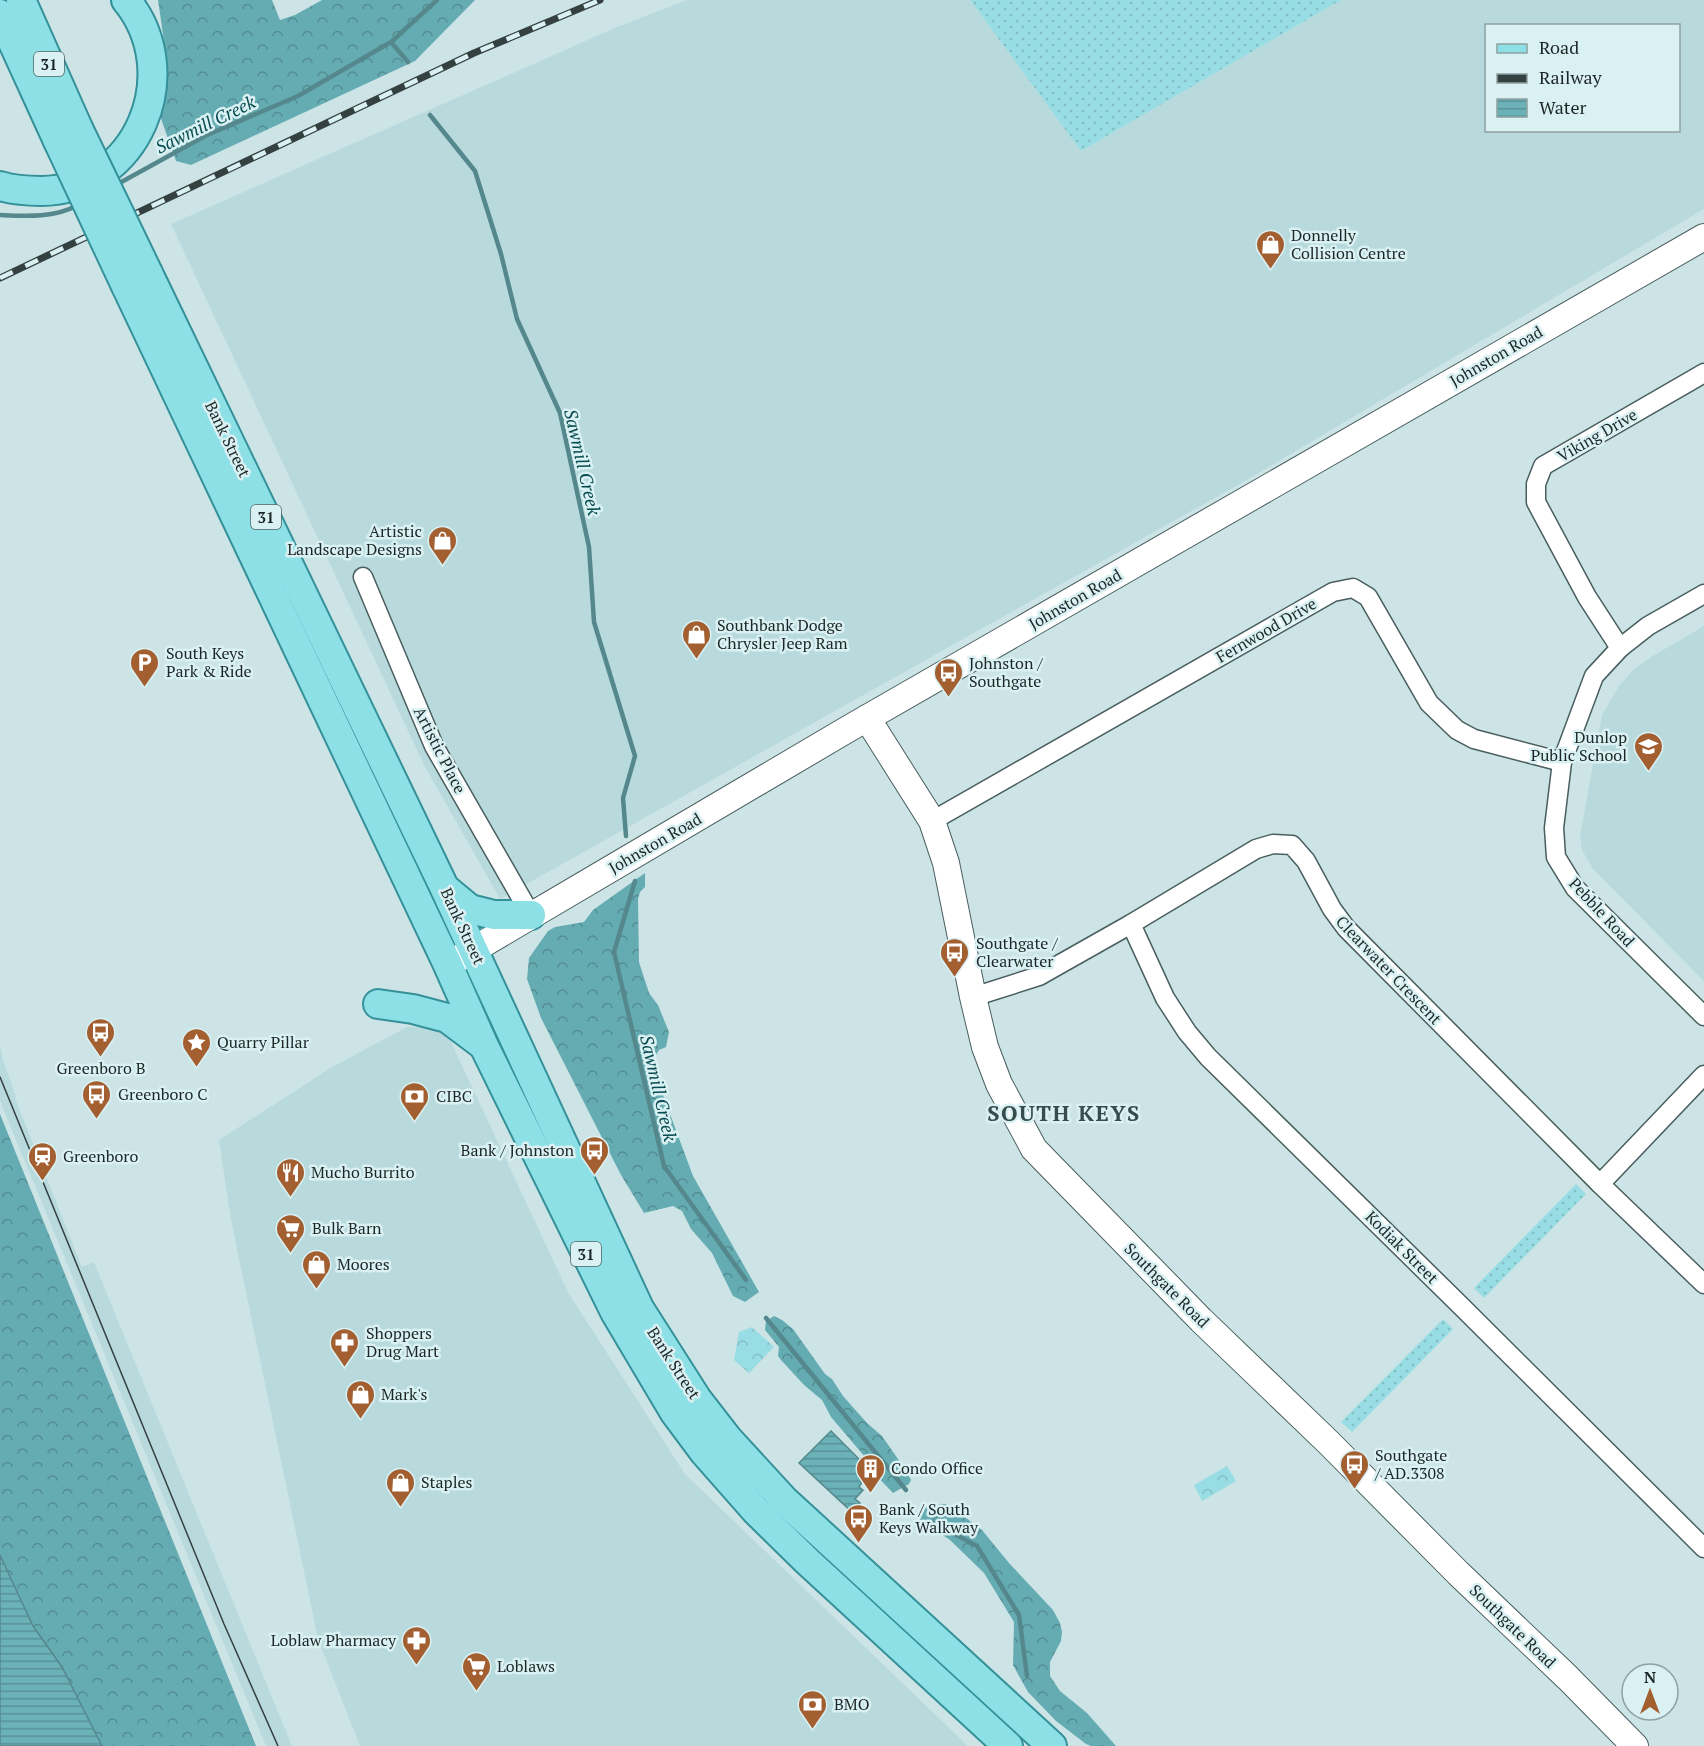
<svg xmlns="http://www.w3.org/2000/svg" width="1704" height="1746" font-family="'PT Serif',serif">
<style>
.built{fill:#b9dadd;fill-rule:evenodd}
.grass{fill:url(#grass-dots)}
.forest{fill:url(#forest-crowns)}
.park{fill:url(#park-crowns)}
.water{fill:url(#water-rules);stroke:#54888c;stroke-width:1.5}
.lines{fill:none;stroke-linecap:round;stroke-linejoin:round}
.stream{stroke:#54888c;stroke-width:4.5}
.street-casing{stroke:#495e5f;stroke-width:21}
.secondary-casing{stroke:#495e5f;stroke-width:28}
.primary-casing{stroke:#349199;stroke-width:32}
.street{stroke:#fff;stroke-width:18}
.secondary{stroke:#fff;stroke-width:26}
.primary{stroke:#8ce0e6;stroke-width:28}
.tram{stroke:#354041;stroke-width:1.5}
.rail-casing{stroke:#354041;stroke-width:7}
.rail{stroke:#daf1f3;stroke-width:4.5;stroke-dasharray:14;stroke-linecap:butt}
.primary-bridge-casing{stroke:#349199;stroke-width:32;stroke-linecap:butt}
.primary-bridge{stroke:#8ce0e6;stroke-width:28}
.labels{text-anchor:middle;dominant-baseline:central;stroke-width:5;stroke-linejoin:round;paint-order:stroke}
.shield{fill:#daf1f3;stroke:#566364;stroke-width:1.5}
.shield-label{font-size:15px;font-weight:bold;fill:#1d2627}
.poi-label{font-size:16px;fill:#1d2627;stroke:#daf1f3;text-anchor:start}
.street-label{font-size:16px;fill:#1d2627;stroke:#daf1f3}
.water-label{font-size:18px;font-style:italic;fill:#094c51;stroke:#daf1f3}
.district-label{font-size:22px;font-weight:bold;letter-spacing:1.5px;fill:#384c4e;stroke:#daf1f3}
</style>
<defs>
<pattern id="grass-dots" width="8" height="8" patternUnits="userSpaceOnUse" patternTransform="scale(1.5)"><rect width="8" height="8" fill="#97dde3"/><path d="M2 2h.1M6 6h.1" fill="none" stroke="#82bec3" stroke-width="1.8" stroke-linecap="round"/></pattern>
<pattern id="forest-crowns" width="20" height="18" patternUnits="userSpaceOnUse" patternTransform="scale(1.5)"><rect width="20" height="18" fill="#65acb2"/><path d="M2 6a3 3 0 1 1 6 0M12 15a3 3 0 1 1 6 0" fill="none" stroke="#538c91"/></pattern>
<pattern id="park-crowns" width="20" height="18" patternUnits="userSpaceOnUse" patternTransform="scale(1.5)"><rect width="20" height="18" fill="#97dde3"/><path d="M2 6a3 3 0 1 1 6 0M12 15a3 3 0 1 1 6 0" fill="none" stroke="#82bec3"/></pattern>
<pattern id="water-rules" width="6" height="5" patternUnits="userSpaceOnUse" patternTransform="scale(1.5)"><rect width="6" height="5" fill="#6bb2b8"/><path d="M0 2.5h6" fill="none" stroke="#579196"/></pattern>
</defs>
<rect width="100%" height="100%" fill="#cde4e6"/>
<g class="built">
<path d="M687,0H970L1081,151L1341,0H1704V209L1245,481L500,899L424,765L171,224L617,27ZM1486,26H1678V130H1486Z"/>
<path d="M1704,626V981L1593,869L1582,850L1580,836L1602,715L1619,686L1633,670L1651,657Z"/>
<path d="M407,1027H435L450,1040L569,1294L685,1474L968,1746H360L318,1639L231,1220L219,1140L332,1067Z"/>
<path d="M0,1046L3,1060L16,1097L15,1098L82,1267L94,1262L292,1746H266L0,1101Z"/>
</g>
<g class="grass">
<path d="M970,0H1341L1081,151Z"/>
<path d="M1576,1184L1586,1194L1484,1298L1474,1288Z"/>
<path d="M1443,1319L1453,1329L1352,1432L1341,1422Z"/>
</g>
<g class="forest">
<path d="M158,0H272L280,20L295,15L322,0H475L415,61L191,165L176,161L159,113L165,48Z"/>
<path d="M645,873V887L640,892L638,899L639,962L649,993L658,1005L669,1032L666,1047L659,1050L651,1063L693,1176L759,1292L745,1302L733,1296L712,1253L691,1229L682,1211L673,1206L644,1213L621,1175L541,1018L527,979L529,958L548,931L555,927L584,922L593,910Z"/>
<path d="M0,1114L256,1746H102L62,1667L33,1626L0,1555Z"/>
<path d="M774,1316L782,1320L793,1329L825,1374L832,1379L843,1396L867,1423L882,1436L907,1472L911,1480L909,1484L893,1493L874,1473L865,1457L831,1417L822,1400L804,1385L781,1360L778,1356L779,1347L765,1330L766,1321Z"/>
<path d="M944,1504L949,1505L982,1530L1009,1563L1053,1610L1060,1623L1062,1632L1061,1641L1050,1662V1676L1060,1691L1087,1713L1116,1746H1091L1086,1744L1056,1721L1028,1692L1013,1665L1014,1622L984,1573L950,1540L919,1519L920,1510L929,1506Z"/>
</g>
<g class="park">
<path d="M752,1327L774,1347L749,1373L734,1360L739,1332Z"/>
<path d="M1227,1466L1236,1481L1202,1501L1194,1485Z"/>
</g>
<g class="water">
<path d="M831,1431L861,1461L862,1471L858,1476L862,1482L859,1487L863,1490L855,1499L860,1503L853,1513L799,1463Z"/>
<path d="M0,1555L33,1626L62,1667L102,1746H0Z"/>
</g>
<g class="lines">
<g class="stream">
<path d="M391,42L437,0"/>
<path d="M430,115L475,171L501,254L517,319L560,413L589,547L594,622L635,756L623,798L626,836"/>
<path d="M116,185L205,136L298,96L391,42L408,62"/>
<path d="M0,215C25,216 54,218 76,206"/>
<path d="M635,881L614,952L664,1166L746,1280"/>
<path d="M766,1318L906,1490"/>
<path d="M932,1522L977,1546L1019,1615L1027,1676"/>
</g>
<defs>
<g id="street">
<path d="M363,577L434,746L531,915"/>
<path d="M1704,594L1648,626L1620,648L1594,676L1562,762L1554,828L1556,857L1575,888L1704,1016"/>
<path d="M1620,648L1587,597L1536,502V484L1543,466L1704,373"/>
<path d="M932,821L1333,592L1353,588L1368,597L1429,703L1457,730L1474,739L1562,762"/>
<path d="M1131,924L1165,998L1187,1032L1208,1057L1462,1307L1704,1548"/>
<path d="M973,997L1039,976L1131,924L1256,849L1273,844L1292,845L1306,861L1332,909L1346,928L1600,1184L1704,1284"/>
<path d="M1600,1184L1704,1075"/>
</g>
<g id="secondary">
<path d="M867,718L932,821L946,863L973,997L985,1047L999,1084L1034,1149L1201,1320L1328,1442L1458,1573L1568,1678L1635,1746"/>
<path d="M456,960L848,729L1704,237"/>
</g>
<g id="primary">
<path d="M21,0L78,128"/>
<path d="M0,14L58,141"/>
<path d="M0,186C13,190 27,191 41,191C138,190 186,73 126,0"/>
<path d="M148,273L445,889L639,1308L697,1399L728,1439L784,1500L1052,1746"/>
<path d="M126,286L448,965L484,1046L615,1312L675,1413L704,1452L756,1511L807,1561L1008,1746"/>
<path d="M447,890L470,909L494,915H531"/>
<path d="M378,1004L413,1009L447,1018L483,1045"/>
</g>
</defs>
<use href="#street" class="street-casing"/>
<use href="#secondary" class="secondary-casing"/>
<use href="#primary" class="primary-casing"/>
<use href="#street" class="street"/>
<use href="#secondary" class="secondary"/>
<use href="#primary" class="primary"/>
<path class="tram" d="M0,1077L224,1624L278,1746"/>
<defs>
<path id="rail" d="M0,278L474,53L600,0"/>
</defs>
<use href="#rail" class="rail-casing"/>
<use href="#rail" class="rail"/>
<defs>
<g id="primary-bridge">
<path d="M78,128L148,273"/>
<path d="M58,141L126,286"/>
</g>
</defs>
<use href="#primary-bridge" class="primary-bridge-casing"/>
<use href="#primary-bridge" class="primary-bridge"/>
</g>
<defs>
<symbol id="shop-pin" viewBox="-11 -11 22 30"><path d="M0 17L-7.5 6A9.5 9.5 0 1 1 7.5 6Z" fill="#a35f30" stroke="#daf1f3"/><path d="M-5-2.5h2.3a2.7 3.5 0 0 1 5.4 0H5L5.5 6h-11ZM-1.5-2.5h3a1.5 2.3 0 0 0-3 0Z" fill="#fff"/></symbol>
<symbol id="parking-pin" viewBox="-11 -11 22 30"><path d="M0 17L-7.5 6A9.5 9.5 0 1 1 7.5 6Z" fill="#a35f30" stroke="#daf1f3"/><path d="M-3.5-5.5H1a3.5 3.5 0 0 1 0 7H-1V5.5H-3.5ZM-1-3.4V-.6H.8a1.4 1.4 0 0 0 0-2.8Z" fill="#fff"/></symbol>
<symbol id="bus-pin" viewBox="-11 -11 22 30"><path d="M0 17L-7.5 6A9.5 9.5 0 1 1 7.5 6Z" fill="#a35f30" stroke="#daf1f3"/><path d="M-5-6H5V4H4V6H2V4H-2V6H-4V4H-5ZM-3.5-4V0h7V-4ZM-3.5 1.2v1.5H-2V1.2ZM2 1.2v1.5H3.5V1.2Z" fill="#fff"/></symbol>
<symbol id="school-pin" viewBox="-11 -11 22 30"><path d="M0 17L-7.5 6A9.5 9.5 0 1 1 7.5 6Z" fill="#a35f30" stroke="#daf1f3"/><path d="M0-5L7-2L0 1L-7-2ZM-4 1L0 2.5L4 1V4Q0 6-4 4Z" fill="#fff"/></symbol>
<symbol id="sight-pin" viewBox="-11 -11 22 30"><path d="M0 17L-7.5 6A9.5 9.5 0 1 1 7.5 6Z" fill="#a35f30" stroke="#daf1f3"/><path d="M0-6L1.8-2.2L6-1.7L2.9 1.2L3.7 5.4L0 3.3L-3.7 5.4L-2.9 1.2L-6-1.7L-1.8-2.2Z" fill="#fff"/></symbol>
<symbol id="bank-pin" viewBox="-11 -11 22 30"><path d="M0 17L-7.5 6A9.5 9.5 0 1 1 7.5 6Z" fill="#a35f30" stroke="#daf1f3"/><path d="M-6-4H6V4H-6ZM0-2.3a2.3 2.3 0 1 0 0 4.6a2.3 2.3 0 1 0 0-4.6Z" fill="#fff"/></symbol>
<symbol id="station-pin" viewBox="-11 -11 22 30"><path d="M0 17L-7.5 6A9.5 9.5 0 1 1 7.5 6Z" fill="#a35f30" stroke="#daf1f3"/><path d="M-3-6H3Q5-6 5-4V2Q5 4 3 4L4.5 6H3L1.5 4h-3L-3 6H-4.5L-3 4Q-5 4-5 2V-4Q-5-6-3-6ZM-3.5-4v3h7v-3ZM-3.5 1v1.5H-2V1ZM2 1v1.5H3.5V1Z" fill="#fff"/></symbol>
<symbol id="restaurant-pin" viewBox="-11 -11 22 30"><path d="M0 17L-7.5 6A9.5 9.5 0 1 1 7.5 6Z" fill="#a35f30" stroke="#daf1f3"/><path d="M-5-6h1v4h1v-4h1v4h1v-4h1v5L-1.5 .5V6h-2V.5L-5-1ZM5-6V6H3V1.5H1.5Q1.5-4 5-6Z" fill="#fff"/></symbol>
<symbol id="supermarket-pin" viewBox="-11 -11 22 30"><path d="M0 17L-7.5 6A9.5 9.5 0 1 1 7.5 6Z" fill="#a35f30" stroke="#daf1f3"/><path d="M-6-5.5h2.5l.6 2H6L4.5 2H-2.5L-4.4-4H-6ZM-1.5 3.2a1.3 1.3 0 1 0 .1 0ZM3 3.2a1.3 1.3 0 1 0 .1 0Z" fill="#fff"/></symbol>
<symbol id="pharmacy-pin" viewBox="-11 -11 22 30"><path d="M0 17L-7.5 6A9.5 9.5 0 1 1 7.5 6Z" fill="#a35f30" stroke="#daf1f3"/><path d="M-2-6h4v4h4v4h-4v4h-4v-4h-4v-4h4Z" fill="#fff"/></symbol>
<symbol id="building-pin" viewBox="-11 -11 22 30"><path d="M0 17L-7.5 6A9.5 9.5 0 1 1 7.5 6Z" fill="#a35f30" stroke="#daf1f3"/><path d="M-4-6H4V6H1V3H-1V6H-4ZM-2.5-4.3h1.7v1.8h-1.7ZM.8-4.3h1.7v1.8H.8ZM-2.5-1h1.7V.8h-1.7ZM.8-1h1.7V.8H.8Z" fill="#fff"/></symbol>
</defs>
<g fill-rule="evenodd">
<use href="#shop-pin" x="1254" y="228" width="33" height="45"/>
<use href="#shop-pin" x="426" y="524" width="33" height="45"/>
<use href="#shop-pin" x="680" y="618" width="33" height="45"/>
<use href="#parking-pin" x="128" y="646" width="33" height="45"/>
<use href="#bus-pin" x="932" y="656" width="33" height="45"/>
<use href="#school-pin" x="1632" y="730" width="33" height="45"/>
<use href="#bus-pin" x="938" y="936" width="33" height="45"/>
<use href="#bus-pin" x="84" y="1016" width="33" height="45"/>
<use href="#sight-pin" x="180" y="1026" width="33" height="45"/>
<use href="#bus-pin" x="80" y="1078" width="33" height="45"/>
<use href="#bank-pin" x="398" y="1080" width="33" height="45"/>
<use href="#bus-pin" x="578" y="1134" width="33" height="45"/>
<use href="#station-pin" x="26" y="1140" width="33" height="45"/>
<use href="#restaurant-pin" x="274" y="1156" width="33" height="45"/>
<use href="#supermarket-pin" x="274" y="1212" width="33" height="45"/>
<use href="#shop-pin" x="300" y="1248" width="33" height="45"/>
<use href="#pharmacy-pin" x="328" y="1326" width="33" height="45"/>
<use href="#shop-pin" x="344" y="1378" width="33" height="45"/>
<use href="#bus-pin" x="1338" y="1448" width="33" height="45"/>
<use href="#building-pin" x="854" y="1452" width="33" height="45"/>
<use href="#shop-pin" x="384" y="1466" width="33" height="45"/>
<use href="#bus-pin" x="842" y="1502" width="33" height="45"/>
<use href="#pharmacy-pin" x="400" y="1624" width="33" height="45"/>
<use href="#supermarket-pin" x="460" y="1650" width="33" height="45"/>
<use href="#bank-pin" x="796" y="1688" width="33" height="45"/>
</g>
<g class="labels">
<g class="shield">
<rect x="34" y="52" width="30" height="24" rx="4.5"/>
<rect x="251" y="505" width="30" height="24" rx="4.5"/>
<rect x="571" y="1242" width="30" height="24" rx="4.5"/>
</g>
<g class="shield-label">
<text x="49" y="64">31</text>
<text x="266" y="517">31</text>
<text x="586" y="1254">31</text>
</g>
<g class="poi-label">
<text x="1291" y="235">Donnelly<tspan x="1291" dy="18">Collision Centre</tspan></text>
<text x="422" y="531" text-anchor="end">Artistic<tspan x="422" dy="18">Landscape Designs</tspan></text>
<text x="717" y="625">Southbank Dodge<tspan x="717" dy="18">Chrysler Jeep Ram</tspan></text>
<text x="166" y="653">South Keys<tspan x="166" dy="18">Park &amp; Ride</tspan></text>
<text x="969" y="663">Johnston /<tspan x="969" dy="18">Southgate</tspan></text>
<text x="1627" y="737" text-anchor="end">Dunlop<tspan x="1627" dy="18">Public School</tspan></text>
<text x="976" y="943">Southgate /<tspan x="976" dy="18">Clearwater</tspan></text>
<text x="217" y="1042">Quarry Pillar</text>
<text x="101" y="1068" text-anchor="middle">Greenboro B</text>
<text x="118" y="1094">Greenboro C</text>
<text x="436" y="1096">CIBC</text>
<text x="574" y="1150" text-anchor="end">Bank / Johnston</text>
<text x="63" y="1156">Greenboro</text>
<text x="311" y="1172">Mucho Burrito</text>
<text x="312" y="1228">Bulk Barn</text>
<text x="337" y="1264">Moores</text>
<text x="366" y="1333">Shoppers<tspan x="366" dy="18">Drug Mart</tspan></text>
<text x="381" y="1394">Mark's</text>
<text x="1375" y="1455">Southgate<tspan x="1375" dy="18">/ AD.3308</tspan></text>
<text x="891" y="1468">Condo Office</text>
<text x="421" y="1482">Staples</text>
<text x="879" y="1509">Bank / South<tspan x="879" dy="18">Keys Walkway</tspan></text>
<text x="396" y="1640" text-anchor="end">Loblaw Pharmacy</text>
<text x="497" y="1666">Loblaws</text>
<text x="834" y="1704">BMO</text>
</g>
<g class="street-label">
<text transform="translate(1496 356) rotate(-30)">Johnston Road</text>
<text transform="translate(1597 435) rotate(-30)">Viking Drive</text>
<text transform="translate(228 439) rotate(64)">Bank Street</text>
<text transform="translate(1075 599) rotate(-30)">Johnston Road</text>
<text transform="translate(1266 630) rotate(-30)">Fernwood Drive</text>
<text transform="translate(440 750) rotate(63)">Artistic Place</text>
<text transform="translate(655 843) rotate(-30)">Johnston Road</text>
<text transform="translate(1602 912) rotate(47)">Pebble Road</text>
<text transform="translate(463 926) rotate(65)">Bank Street</text>
<text transform="translate(1389 970) rotate(46)">Clearwater Crescent</text>
<text transform="translate(1402 1247) rotate(45)">Kodiak Street</text>
<text transform="translate(1167 1285) rotate(45)">Southgate Road</text>
<text transform="translate(674 1363) rotate(57)">Bank Street</text>
<text transform="translate(1513 1626) rotate(44)">Southgate Road</text>
</g>
<g class="water-label">
<text transform="translate(205 124) rotate(-26)">Sawmill Creek</text>
<text transform="translate(583 462) rotate(77)">Sawmill Creek</text>
<text transform="translate(659 1088) rotate(77)">Sawmill Creek</text>
</g>
<g class="district-label">
<text x="1064" y="1112">SOUTH KEYS</text>
</g>
</g>
<rect x="1485" y="24" width="195" height="108" fill="#daf1f3" stroke="#8ea0a1" stroke-width="1.5"/>
<rect x="1497" y="44" width="30" height="9" fill="#8ce0e6" stroke="#8ea0a1" stroke-width="1.5"/>
<text x="1539" y="54" font-size="18" fill="#1d2627">Road</text>
<rect x="1497" y="74" width="30" height="9" fill="#354041" stroke="#8ea0a1" stroke-width="1.5"/>
<text x="1539" y="84" font-size="18" fill="#1d2627">Railway</text>
<rect x="1497" y="99" width="30" height="18" fill="url(#water-rules)" stroke="#8ea0a1" stroke-width="1.5"/>
<text x="1539" y="114" font-size="18" fill="#1d2627">Water</text>
<g transform="translate(1650 1692)"><circle r="28" fill="#daf1f3" stroke="#8ea0a1" stroke-width="1.5"/>
<path d="M0-4.5L10 22L0 15L-10 22Z" fill="#a35f30"/>
<text y="-9" font-size="16" font-weight="bold" text-anchor="middle" fill="#1d2627">N</text>
</g>
</svg>
